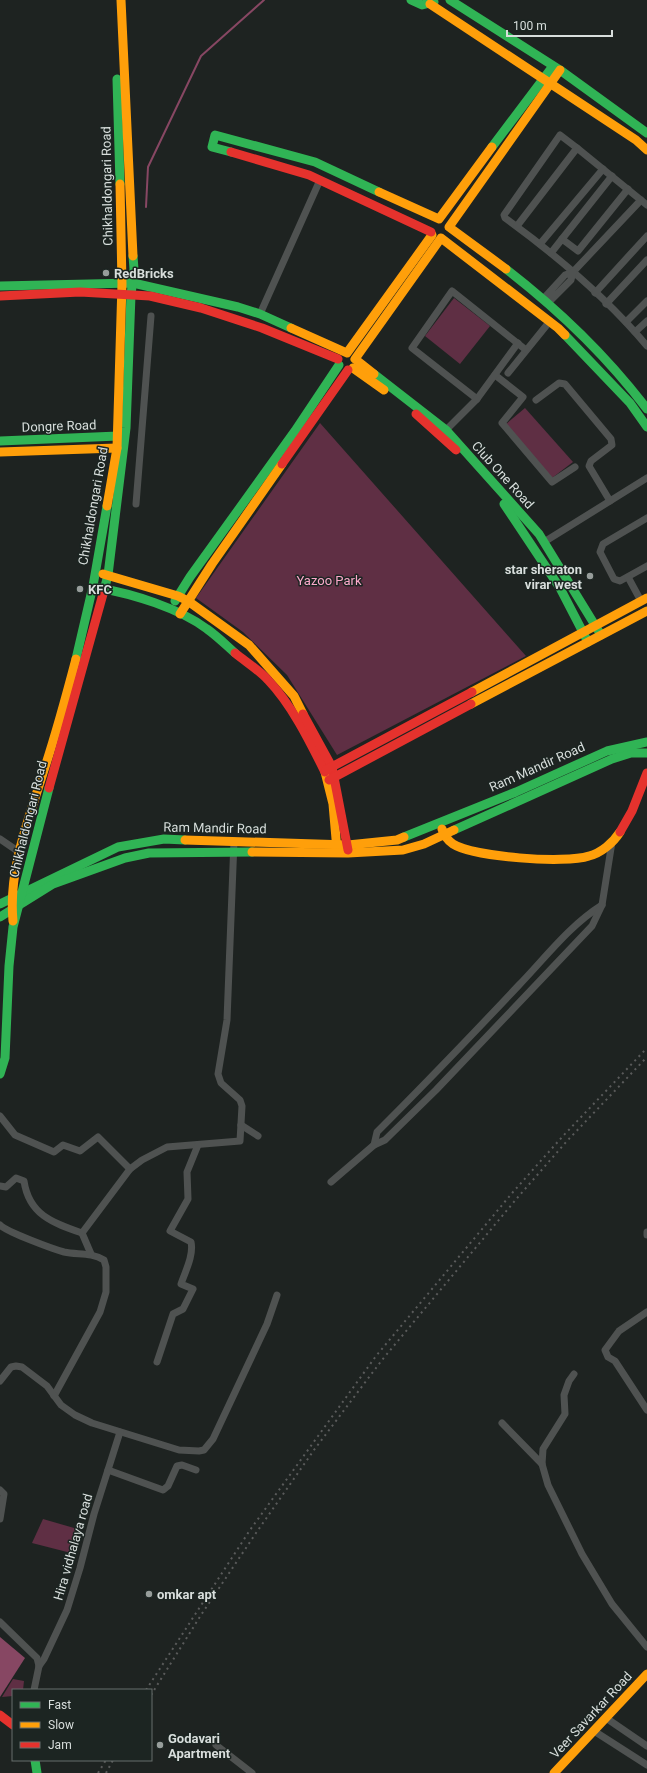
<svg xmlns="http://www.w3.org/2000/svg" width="647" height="1773" font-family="Roboto,sans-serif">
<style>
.green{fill:#5f2f44}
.water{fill:#874763}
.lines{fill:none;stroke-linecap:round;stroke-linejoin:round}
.stream{stroke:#874763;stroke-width:2}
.street{stroke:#4f5251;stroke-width:7}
.fast{stroke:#30b455;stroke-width:9}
.slow{stroke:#ff9f0a;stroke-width:9}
.jam{stroke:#e5322d;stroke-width:9}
.rail{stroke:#5a5b5b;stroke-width:2;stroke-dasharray:2 4;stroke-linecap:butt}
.poi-dot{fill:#979d9b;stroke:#1c2522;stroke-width:1.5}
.labels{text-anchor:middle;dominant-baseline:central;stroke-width:3;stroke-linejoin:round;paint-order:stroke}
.street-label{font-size:13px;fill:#d8dedc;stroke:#1c2522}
.poi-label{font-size:13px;font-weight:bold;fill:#d8dedc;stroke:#1c2522;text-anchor:start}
.park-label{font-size:13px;fill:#fba9cb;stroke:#1c2522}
</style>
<rect width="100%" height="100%" fill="#1e2321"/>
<g class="green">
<path d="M454,298L490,326L460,364L425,336Z"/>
<path d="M525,408L573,462L552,478L506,424Z"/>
<path d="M320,423L526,656L337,755L287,675L243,632L196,598Z"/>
<path d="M43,1519L81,1530L71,1553L32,1543Z"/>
<path d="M13,1679L24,1681L23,1690H13V1696L2,1697Z"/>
</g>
<path class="water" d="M0,1637L25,1658L0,1697Z"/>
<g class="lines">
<path class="stream" d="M146,207L148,167L201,56L264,0"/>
<g class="street">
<path d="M577,148L560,135L504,215L505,218C556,255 606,297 647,346"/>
<path d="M517,226L577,148L647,205"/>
<path d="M562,239L612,176"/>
<path d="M540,244L603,169"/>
<path d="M551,253L562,239L578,251L628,189"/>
<path d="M573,272L641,200"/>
<path d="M595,293L647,236"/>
<path d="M543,299L565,275L573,272L571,280L548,303"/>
<path d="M606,304L647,260"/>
<path d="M260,314L320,180"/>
<path d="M626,322L647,301"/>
<path d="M635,332L647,321"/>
<path d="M508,373L550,321"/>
<path d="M495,375L523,397L502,423L552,482L575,467"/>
<path d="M477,399L412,348L452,291L526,350"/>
<path d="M536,400L559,383L565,384L611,439L612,445L591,461L589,466L610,501"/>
<path d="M446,430L477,399L518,343"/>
<path d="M136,504L151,316"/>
<path d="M647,518L603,544L600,552L614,579L620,581L647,566"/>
<path d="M544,542L647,478"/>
<path d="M628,577L641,601"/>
<path d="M0,839L19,852"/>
<path d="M0,1116L15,1135L54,1152L63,1145L80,1151L98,1137L130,1169"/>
<path d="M241,1125L258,1136"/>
<path d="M374,1145L377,1132C425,1084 472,1035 519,985C546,957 569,926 602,905"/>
<path d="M331,1182L374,1145L385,1140L436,1090L592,926L602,905L612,842"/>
<path d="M0,1186L6,1187L16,1178L24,1181C29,1215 53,1223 82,1233"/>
<path d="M0,1225C7,1232 53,1249 64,1252C78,1255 91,1252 104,1260L106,1267V1292L100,1312L54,1396"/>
<path d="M647,1232V1235"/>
<path d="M91,1254L82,1233L130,1169L142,1160L167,1147L240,1141L242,1106L240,1100L221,1083L218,1074L227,1020L234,841"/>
<path d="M647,1312L619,1331L605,1350L608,1357L615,1361L647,1410"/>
<path d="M157,1362L173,1314L183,1309L193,1289L181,1284C185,1272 194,1255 191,1242L170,1231L188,1199L187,1172L198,1145"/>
<path d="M574,1374L569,1381L564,1395L565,1414L543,1449L542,1464L548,1485L582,1554L612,1604L647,1647"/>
<path d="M0,1381L11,1367L16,1366L22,1367L47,1386L61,1405L75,1415L92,1423L179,1450L199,1451L204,1450L213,1439L267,1324L277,1295"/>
<path d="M502,1423L542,1464"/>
<path d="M108,1470L163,1490L168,1486L177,1466L182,1465L196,1470"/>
<path d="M0,1490L4,1494L0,1519"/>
<path d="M0,1622L37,1658L39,1666L34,1690"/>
<path d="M39,1666L44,1659L67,1610L80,1568L94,1514L120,1432"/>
<path d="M606,1718L647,1746"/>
<path d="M594,1731L647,1765"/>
<path d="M216,1745L252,1773"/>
</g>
<g class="fast">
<path d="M411,0L422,5L434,2"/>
<path d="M450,0L560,70L647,133"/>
<path d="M117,79L120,184"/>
<path d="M492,147L553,66"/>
<path d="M231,152L212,147L215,135L315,162L379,192"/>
<path d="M506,269C559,310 606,355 647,409"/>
<path d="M0,286L133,283L238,307L260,314L291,328"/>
<path d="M565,335L630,403L647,427"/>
<path d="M374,374L446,430L539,534L601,635"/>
<path d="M0,441L118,436"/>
<path d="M504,504L560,588L588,642"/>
<path d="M99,588C133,594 179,608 207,629C217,636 226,645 235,653"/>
<path d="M103,594L108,575L126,428L131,295L134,269L133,256"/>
<path d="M175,601L190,577L295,431L339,365"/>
<path d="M76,659L93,586L107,506"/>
<path d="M454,830L612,759L631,753H647"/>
<path d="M404,837L516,792L607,751L647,742"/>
<path d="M0,904L118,847L164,839L185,840"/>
<path d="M0,917L53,884L125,858L149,853L252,852"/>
<path d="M0,1074L5,1058L9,966L13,927L49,788"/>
<path d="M35,1760L37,1773"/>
</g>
<g class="slow">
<path d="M121,0L133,256"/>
<path d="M430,4L636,140L647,150"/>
<path d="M379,192L439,219L492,147"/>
<path d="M506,269L449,227L560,70"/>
<path d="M291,328L347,353L432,235"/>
<path d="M353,368L384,390"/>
<path d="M374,374L355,359L441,238L558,328L565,335"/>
<path d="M0,452L117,448"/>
<path d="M107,506L117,448L122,284L120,184"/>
<path d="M103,574L178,596L188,601L249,645L294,696L303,714"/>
<path d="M180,614L212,564L282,464"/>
<path d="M472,692L647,598"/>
<path d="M471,704L647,611"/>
<path d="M325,772L333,804L337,850"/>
<path d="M442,829C444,835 447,840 453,844C473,857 565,864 589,856C601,853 613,843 620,832"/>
<path d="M185,840L348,845L397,840L404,837"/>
<path d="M252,852L348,853L403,850L424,844L454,830"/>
<path d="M13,921C8,869 29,819 44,770C56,734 66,697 76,659"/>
<path d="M554,1773L647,1674"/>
</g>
<g class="jam">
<path d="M231,152L309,175L431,232"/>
<path d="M0,296L80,292L150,296L201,308L262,328L338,359"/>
<path d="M416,414L456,450"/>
<path d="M282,464L348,370"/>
<path d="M235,653C246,662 259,670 268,680C292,705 310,742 325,772"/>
<path d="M303,714L332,767L348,850"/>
<path d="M326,770L472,692"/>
<path d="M329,780L471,704"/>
<path d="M49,788L103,594"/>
<path d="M620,832L632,811L647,773"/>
<path d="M0,1715L13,1725"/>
</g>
<g class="rail">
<path d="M146,1690L250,1530L376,1356L513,1192L563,1136L647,1048"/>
<path d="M151,1695L201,1615L256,1533L314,1450L382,1360L518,1197L567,1141L647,1057"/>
<path d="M98,1773L106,1760"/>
<path d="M106,1773L113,1760"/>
</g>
</g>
<g class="poi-dot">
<circle cx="106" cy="273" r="4"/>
<circle cx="590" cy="576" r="4"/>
<circle cx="80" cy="589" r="4"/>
<circle cx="149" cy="1594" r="4"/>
<circle cx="160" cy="1745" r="4"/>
</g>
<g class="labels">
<g class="street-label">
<text transform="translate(107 186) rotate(-91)">Chikhaldongari Road</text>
<text transform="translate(59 426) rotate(-2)">Dongre Road</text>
<text transform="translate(503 475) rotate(48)">Club One Road</text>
<text transform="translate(93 506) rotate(-80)">Chikhaldongari Road</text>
<text transform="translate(537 767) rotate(-24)">Ram Mandir Road</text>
<text transform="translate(28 819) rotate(-76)">Chikhaldongari Road</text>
<text transform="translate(215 828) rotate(1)">Ram Mandir Road</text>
<text transform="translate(73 1547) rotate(-74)">Hira vidhalaya road</text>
<text transform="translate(591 1715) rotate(-47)">Veer Savarkar Road</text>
</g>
<g class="poi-label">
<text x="114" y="273">RedBricks</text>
<text x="582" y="569" text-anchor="end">star sheraton<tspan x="582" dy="15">virar west</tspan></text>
<text x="88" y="589">KFC</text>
<text x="157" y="1594">omkar apt</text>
<text x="168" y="1738">Godavari<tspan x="168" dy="15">Apartment</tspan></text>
</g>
<g class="park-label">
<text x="329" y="580">Yazoo Park</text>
</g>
</g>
<rect x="12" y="1689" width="140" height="72" fill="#1c2522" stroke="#676f6c"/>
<rect x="20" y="1702" width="20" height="6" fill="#30b455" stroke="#676f6c"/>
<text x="48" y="1709" font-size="12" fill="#d8dedc">Fast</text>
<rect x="20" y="1722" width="20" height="6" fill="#ff9f0a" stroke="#676f6c"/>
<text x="48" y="1729" font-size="12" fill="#d8dedc">Slow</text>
<rect x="20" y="1742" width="20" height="6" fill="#e5322d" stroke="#676f6c"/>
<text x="48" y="1749" font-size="12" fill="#d8dedc">Jam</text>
<path d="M507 30v6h105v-6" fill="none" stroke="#d8dedc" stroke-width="2"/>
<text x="513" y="30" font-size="12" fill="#d8dedc" stroke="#1c2522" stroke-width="3" paint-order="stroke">100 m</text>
</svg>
